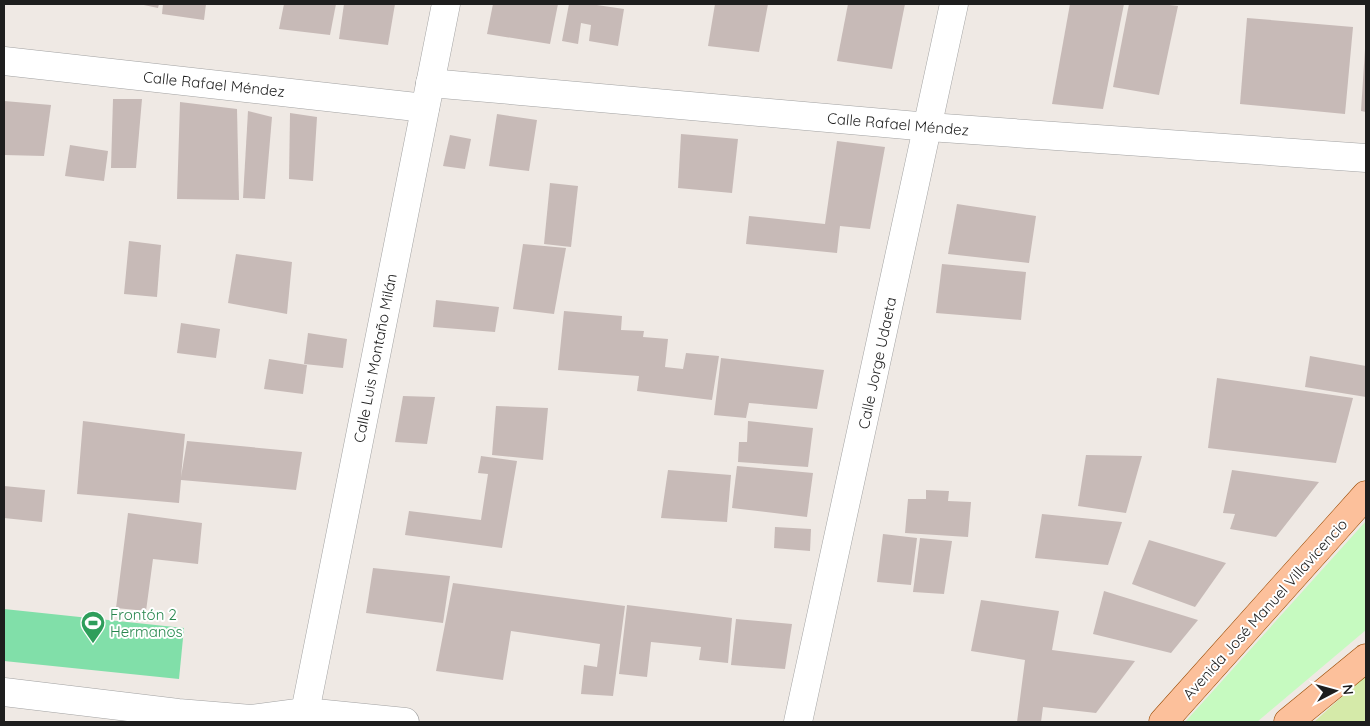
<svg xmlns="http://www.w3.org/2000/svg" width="1370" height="726" font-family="Quicksand,sans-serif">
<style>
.grass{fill:#d5eaa9}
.park{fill:#c6fac0}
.pitch{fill:#81dfa9}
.building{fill:#c7bab7}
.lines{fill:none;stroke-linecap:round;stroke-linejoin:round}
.minor-casing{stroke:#a2a2a2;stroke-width:29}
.major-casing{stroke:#984900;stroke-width:29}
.minor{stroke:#fff;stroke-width:28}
.major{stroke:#fcc09b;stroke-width:28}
.labels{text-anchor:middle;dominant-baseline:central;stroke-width:4;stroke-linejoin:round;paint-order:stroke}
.street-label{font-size:15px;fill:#1e1e1e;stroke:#fff}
.leisure-label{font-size:15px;fill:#27864d;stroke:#fff;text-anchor:start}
</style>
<rect width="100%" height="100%" fill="#efe9e4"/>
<path class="grass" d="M1366,675V722H1314Z"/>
<path class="park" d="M1366,521V630L1257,722H1185Z"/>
<path class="pitch" d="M4,609L184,628L179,679L4,661Z"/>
<g class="building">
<path d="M139,4H159L158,8Z"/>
<path d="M163,4H206L204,20L162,14Z"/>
<path d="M284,4H336L330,35L279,29Z"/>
<path d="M344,4H395L388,45L339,39Z"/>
<path d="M493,4H558L550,44L487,34Z"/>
<path d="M569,4H590L624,9L618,46L589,41L591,25L581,23L578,44L562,41Z"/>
<path d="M715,4H768L759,52L708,46Z"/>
<path d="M848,4H905L892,69L837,61Z"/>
<path d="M1070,4H1124L1103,109L1052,104Z"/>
<path d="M1129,4H1161L1178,6L1159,95L1113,87Z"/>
<path d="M1247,18L1353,27L1345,114L1240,104Z"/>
<path d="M1365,49H1366V112L1361,111Z"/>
<path d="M113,99H142L136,168H111Z"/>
<path d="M4,101L51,105L44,156L4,155Z"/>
<path d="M180,102L237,109L239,200L177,199Z"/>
<path d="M248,111L272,117L265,199L243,198Z"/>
<path d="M290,113L317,117L313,181L289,179Z"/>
<path d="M497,114L537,120L529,171L489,166Z"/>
<path d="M681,134L738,139L732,193L678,188Z"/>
<path d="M450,135L471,139L465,169L443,166Z"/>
<path d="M837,141L885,147L870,229L840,226L837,253L746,244L749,216L825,224Z"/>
<path d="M70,145L108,151L104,181L65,176Z"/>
<path d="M550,183L578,186L571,247L544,244Z"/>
<path d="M957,204L1036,216L1029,263L948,254Z"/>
<path d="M129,241L161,245L157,297L124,294Z"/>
<path d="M523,244L566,248L554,314L513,309Z"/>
<path d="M236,254L292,262L287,314L228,303Z"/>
<path d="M942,264L1026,272L1021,320L936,313Z"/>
<path d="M436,300L499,307L495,332L433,327Z"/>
<path d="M564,311L622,316L621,330L644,331L643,337L668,339L665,367L683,369L686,353L719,356L712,400L637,391L639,376L558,370Z"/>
<path d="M181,323L220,329L216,358L177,353Z"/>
<path d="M308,333L347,339L343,368L304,364Z"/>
<path d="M1310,356L1366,366V397L1305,387Z"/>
<path d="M721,358L824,370L817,409L749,403L746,418L714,415Z"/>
<path d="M269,359L307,365L303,394L264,389Z"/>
<path d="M1217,378L1353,398L1336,463L1208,448Z"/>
<path d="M403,396L435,397L427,444L395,442Z"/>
<path d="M496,406L548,408L543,460L492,455Z"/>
<path d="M83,421L185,434L181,477L187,441L302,452L296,490L181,480L179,503L77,494Z"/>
<path d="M748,421L813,428L808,467L738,462L739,442H747Z"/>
<path d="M1086,455L1142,456L1126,513L1078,506Z"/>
<path d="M481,456L517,461L502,548L405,535L409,511L481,520L488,474L478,473Z"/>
<path d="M737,466L813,473L807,517L732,508Z"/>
<path d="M668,470L731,475L727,522L661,518Z"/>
<path d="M1232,470L1319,482L1276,537L1230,529L1235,514L1223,513Z"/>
<path d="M4,486L45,490L42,522L4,518Z"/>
<path d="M926,490L949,491L948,501L971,502L968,537L905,533L908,499H926Z"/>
<path d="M128,513L202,523L198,564L153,559L146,611L116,608Z"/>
<path d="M1042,514L1122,522L1108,565L1035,558Z"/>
<path d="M775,527L811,529L810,551L774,548Z"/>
<path d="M883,534L917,538L911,585L877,582Z"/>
<path d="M920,538L952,541L944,594L913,592Z"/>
<path d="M1149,540L1226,563L1195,607L1132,584Z"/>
<path d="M373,568L450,576L443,623L366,613Z"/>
<path d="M453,583L625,606L613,696L581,694L584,665L597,667L600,644L511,631L503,680L436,671Z"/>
<path d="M1104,591L1198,620L1171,653L1093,634Z"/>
<path d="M981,600L1059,611L1052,650L1135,661L1096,713L1043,707L1041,722H1017L1025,660L971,651Z"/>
<path d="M627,605L732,618L728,663L699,660L701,647L651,642L647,677L619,674Z"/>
<path d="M736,619L792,624L785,669L731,665Z"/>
</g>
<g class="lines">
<defs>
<g id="minor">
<path d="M4,61L425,108"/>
<path d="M430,83L929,127L1366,158"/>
<path d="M4,692L178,713L251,719L305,712L405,722"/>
<path d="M305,712L446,4"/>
<path d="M798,722L954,4"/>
</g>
<g id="major">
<path d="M1163,722L1366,495"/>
<path d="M1288,722L1366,658"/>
</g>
</defs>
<use href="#minor" class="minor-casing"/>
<use href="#major" class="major-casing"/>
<use href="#minor" class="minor"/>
<use href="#major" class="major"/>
</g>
<defs>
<symbol id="stadium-pin" viewBox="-11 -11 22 30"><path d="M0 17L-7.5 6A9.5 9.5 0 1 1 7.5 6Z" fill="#2e9e5b" stroke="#fff"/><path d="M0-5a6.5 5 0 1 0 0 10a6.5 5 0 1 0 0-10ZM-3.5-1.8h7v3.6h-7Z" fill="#fff"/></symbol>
</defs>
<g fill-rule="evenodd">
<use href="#stadium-pin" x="79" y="609" width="28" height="38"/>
</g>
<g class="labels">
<g class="street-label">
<text transform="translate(214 84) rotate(6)">Calle Rafael Méndez</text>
<text transform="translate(898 124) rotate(5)">Calle Rafael Méndez</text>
<text transform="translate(375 358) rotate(-79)">Calle Luis Montaño Milán</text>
<text transform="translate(877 363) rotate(-78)">Calle Jorge Udaeta</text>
<text transform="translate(1265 609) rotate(-48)">Avenida José Manuel Villavicencio</text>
</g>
<g class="leisure-label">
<text x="110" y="614">Frontón 2<tspan x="110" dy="17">Hermanos</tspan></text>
</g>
</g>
<rect width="1370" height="726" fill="none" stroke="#1e1e1e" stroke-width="10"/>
<g transform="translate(1335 691) rotate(84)" stroke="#ffffff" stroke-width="4" paint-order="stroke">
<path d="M0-4L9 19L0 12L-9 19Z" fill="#1e1e1e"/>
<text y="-8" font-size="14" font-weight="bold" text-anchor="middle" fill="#1e1e1e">N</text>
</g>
</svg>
